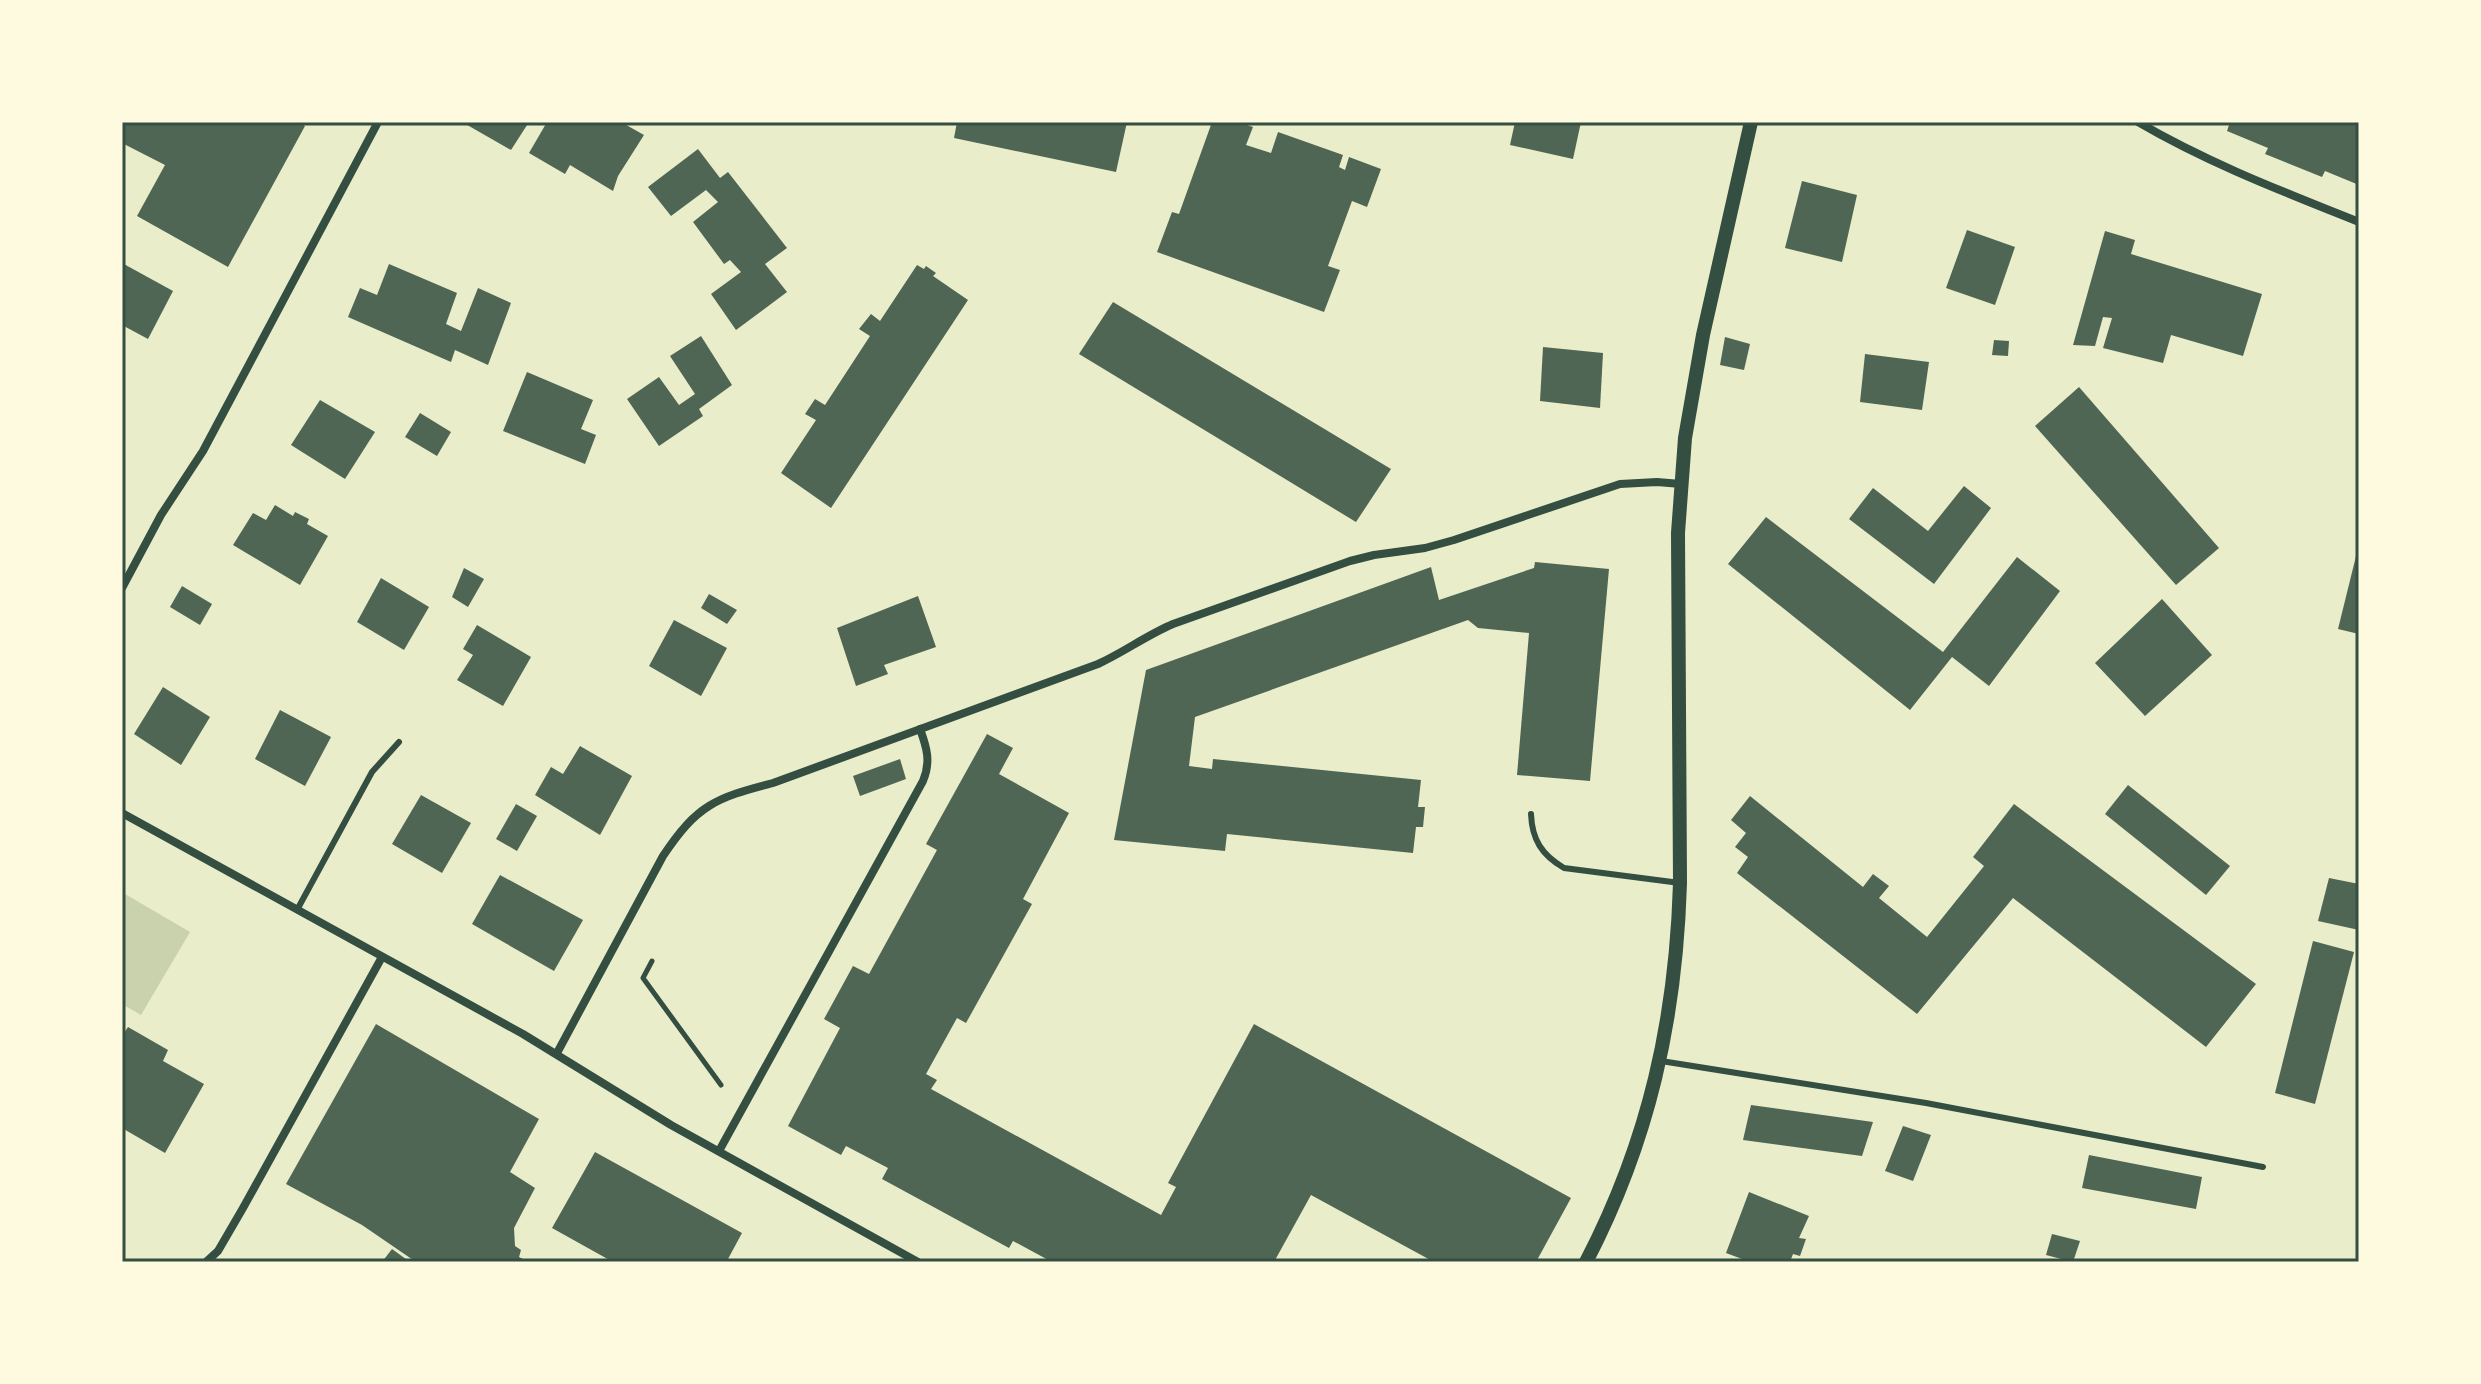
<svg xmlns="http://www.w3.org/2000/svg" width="2481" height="1384" font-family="'Alegreya Sans',sans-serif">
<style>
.green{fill:#cad2ad}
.building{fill:#4f6655}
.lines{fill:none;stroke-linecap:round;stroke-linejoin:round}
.path{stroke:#344e41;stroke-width:5}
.service{stroke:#344e41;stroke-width:6}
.minor{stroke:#344e41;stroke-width:8}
.tertiary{stroke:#344e41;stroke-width:14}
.neatline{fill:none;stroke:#344e41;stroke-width:3}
</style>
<rect width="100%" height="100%" fill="#e9edc9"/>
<path class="green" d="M125,894L190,932L141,1015L122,1004V898Z"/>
<g class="building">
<path d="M122,122H298L305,126L228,267L137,216L165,165L122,143Z"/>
<path d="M462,122H529L511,150Z"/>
<path d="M547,122H606L611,125L613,122H621L644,135L618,176L613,191L570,165L565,174L529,153Z"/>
<path d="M957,122H1127L1116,172L954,138Z"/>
<path d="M1212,122H1239L1253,127L1246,145L1271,153L1278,132L1343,155L1339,167L1345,170L1349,157L1381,169L1367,207L1352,201L1328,266L1340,270L1324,312L1157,252L1172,212L1179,214Z"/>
<path d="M1515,122H1581L1573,159L1510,145Z"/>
<path d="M2230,122H2359V185L2325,171L2322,177L2265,154L2268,148L2227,131Z"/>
<path d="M698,149L720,178L728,172L787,248L765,264L787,292L736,330L711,294L741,272L730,260L724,264L693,222L718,202L706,190L671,216L648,187Z"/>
<path d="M1802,181L1857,195L1842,262L1785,248Z"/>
<path d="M1967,230L2015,247L1995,305L1946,288Z"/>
<path d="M2105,231L2135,240L2131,254L2262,294L2243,356L2171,335L2163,363L2103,348L2112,318L2103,317L2095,346L2073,345Z"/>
<path d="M122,263L173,291L148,339L122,325Z"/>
<path d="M389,264L457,293L446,324L461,331L478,288L511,303L488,365L455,350L451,362L348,317L360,288L377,295Z"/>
<path d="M917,265L924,269L926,266L936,273L933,276L968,300L831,508L781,473L816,420L805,414L815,399L825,405L870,336L859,329L871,314L880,321Z"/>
<path d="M1113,302L1391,469L1356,522L1079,354Z"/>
<path d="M701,336L732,385L699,409L703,416L659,446L627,399L659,377L679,405L695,394L670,356Z"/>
<path d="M1725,337L1750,344L1744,370L1720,365Z"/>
<path d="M1994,340L2009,341L2008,356L1992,355Z"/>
<path d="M1543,347L1603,353L1600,408L1540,401Z"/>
<path d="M1865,354L1929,362L1922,410L1860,402Z"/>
<path d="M527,372L593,400L581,429L596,435L585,464L503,431Z"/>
<path d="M2079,387L2219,548L2176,585L2035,426Z"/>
<path d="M320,400L375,432L345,479L291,445Z"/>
<path d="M420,413L451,432L437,456L405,437Z"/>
<path d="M1964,486L1991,508L1934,584L1849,519L1873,488L1928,531Z"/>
<path d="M275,505L293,516L295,512L309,519L307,524L328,536L300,585L233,545L253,513L266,520Z"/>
<path d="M1766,517L1943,652L2017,557L2060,591L1989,686L1952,657L1910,710L1728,564Z"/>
<path d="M2358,548H2359V634L2338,629Z"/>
<path d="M1535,562L1609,569L1590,781L1517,775L1529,633L1478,628L1468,620L1195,717L1189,766L1212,769L1213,759L1421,780L1418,807H1425L1423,827H1416L1413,853L1227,834L1225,851L1114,840L1146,670L1431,567L1439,600L1534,568Z"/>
<path d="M464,568L484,579L468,607L452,597Z"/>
<path d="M381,578L429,607L404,650L357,622Z"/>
<path d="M182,586L212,604L200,625L170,607Z"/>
<path d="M709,594L737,610L727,624L701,608Z"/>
<path d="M918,596L936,647L884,665L888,674L856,686L837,628Z"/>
<path d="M2162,599L2212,655L2145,716L2095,663Z"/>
<path d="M674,620L727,648L701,696L649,666Z"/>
<path d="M477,625L531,657L503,706L457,680L473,655L463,649Z"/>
<path d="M163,687L210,717L181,765L134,734Z"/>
<path d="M280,710L331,737L305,786L255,759Z"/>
<path d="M987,734L1013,748L999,774L1069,813L1023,899L1032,904L966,1023L957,1018L926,1074L937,1080L931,1089L1161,1215L1176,1187L1168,1183L1254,1024L1571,1198L1536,1262H1434L1311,1195L1274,1262H1052L1013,1241L1009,1248L882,1179L888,1168L846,1146L841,1155L788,1126L840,1028L824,1019L853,966L869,974L937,850L926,844Z"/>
<path d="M580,746L632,776L600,835L535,795L551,767L563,774Z"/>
<path d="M900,759L906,779L860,796L853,776Z"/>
<path d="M2128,785L2230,866L2206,895L2105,814Z"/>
<path d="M421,795L471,823L442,873L392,844Z"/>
<path d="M1750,796L1863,887L1873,874L1889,886L1879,898L1927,937L1984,866L1973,857L2014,804L2256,984L2206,1047L2013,898L1917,1014L1737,873L1748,857L1735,847L1746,833L1731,820Z"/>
<path d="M516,804L537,816L517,851L496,839Z"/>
<path d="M500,875L583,920L554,971L472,924Z"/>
<path d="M2329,878L2359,884V930L2318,921Z"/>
<path d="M2313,941L2354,952L2315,1104L2275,1093Z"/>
<path d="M376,1024L539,1119L510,1172L535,1188L514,1228L515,1246L521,1250L519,1257L529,1262H416L362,1225L286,1184Z"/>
<path d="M128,1027L168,1050L163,1061L204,1084L165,1153L122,1128V1036Z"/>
<path d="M1751,1105L1873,1122L1862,1156L1743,1140Z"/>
<path d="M1903,1126L1931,1135L1913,1181L1885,1171Z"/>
<path d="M595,1152L742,1233L728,1259L732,1262H613L552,1228Z"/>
<path d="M2089,1155L2202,1177L2196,1209L2082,1188Z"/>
<path d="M1749,1192L1809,1216L1799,1238L1806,1239L1800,1256L1793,1254L1790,1262H1750L1726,1253Z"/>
<path d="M2052,1234L2080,1241L2073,1262L2046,1255Z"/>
<path d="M392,1249L410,1262H382Z"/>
</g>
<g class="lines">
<path class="path" d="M652,961L643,978L721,1085"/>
<g class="service">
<path d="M1531,814C1532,840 1542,855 1564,868L1680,883"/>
<path d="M297,910L372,772L399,742"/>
<path d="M1661,1061L1926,1103L2263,1167"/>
</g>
<g class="minor">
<path d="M2138,122C2208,163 2284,192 2359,222"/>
<path d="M122,588L161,515L203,451L378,122"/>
<path d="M122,813L523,1034L671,1125L918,1262"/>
<path d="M557,1053L663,856C697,805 715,798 773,783L1098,664C1124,652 1147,635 1173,624L1350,561L1374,555L1425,548L1454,540L1620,484L1657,482L1681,484"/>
<path d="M719,1151L923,781C931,762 927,748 920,729"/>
<path d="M206,1262L218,1251L243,1208L382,957"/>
</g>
<path class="tertiary" d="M1586,1262C1649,1141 1676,1019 1680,883L1678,533L1685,438L1703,335L1751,122"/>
</g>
<rect width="2481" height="1384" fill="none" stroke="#fefae0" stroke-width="248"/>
<rect x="124" y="124" width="2233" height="1136" class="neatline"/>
</svg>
